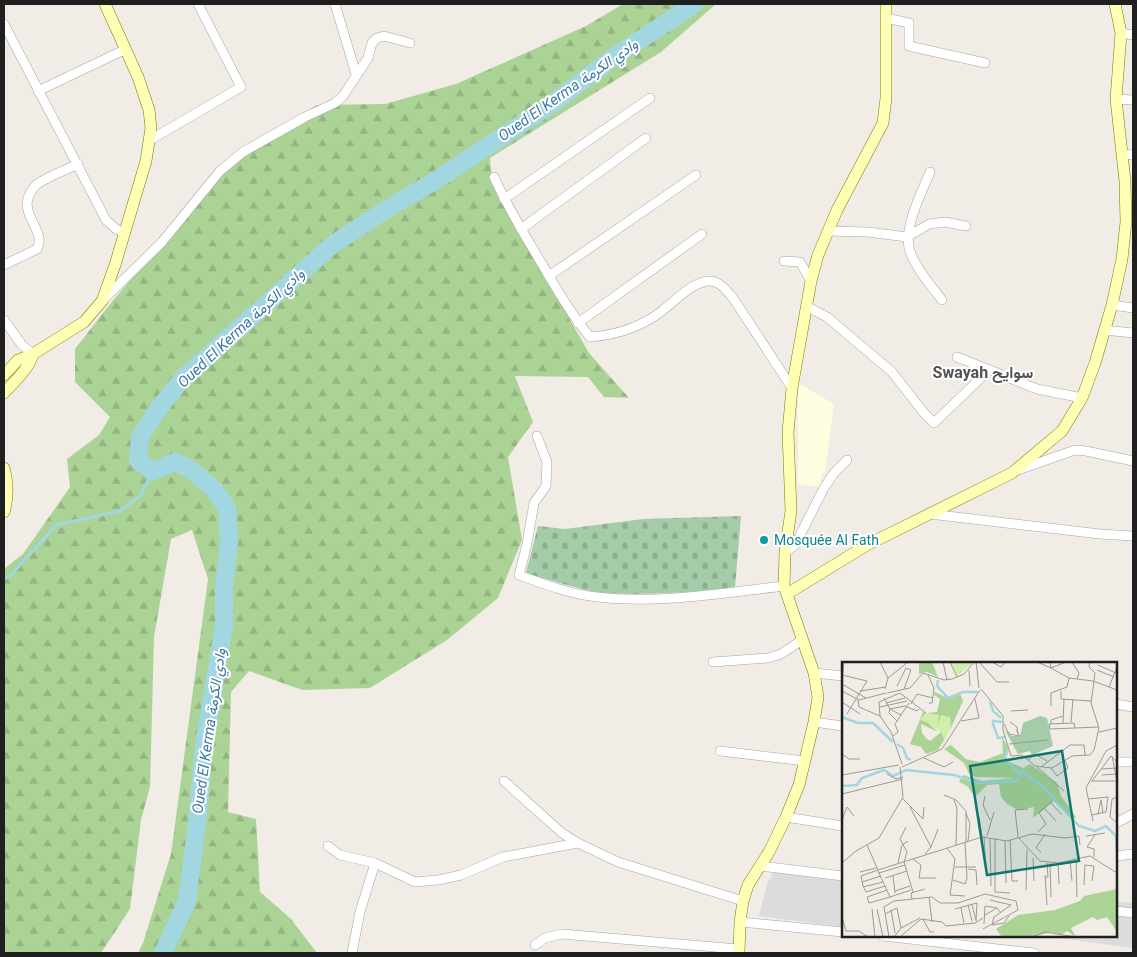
<svg xmlns="http://www.w3.org/2000/svg" width="1137" height="957" font-family="Roboto,Vazirmatn,sans-serif">
<style>
.residential{fill:#dddcdc}
.education{fill:#fffde0}
.forest{fill:url(#forest-firs)}
.cemetery{fill:url(#cemetery-stones)}
.lines{fill:none;stroke-linecap:round;stroke-linejoin:round}
.stream{stroke:#a2d7e2;stroke-width:3}
.river{stroke:#a2d7e2;stroke-width:18}
.street-casing{stroke:#a6a6a6;stroke-width:10}
.secondary-casing{stroke:#777d00;stroke-width:12}
.street{stroke:#fff;stroke-width:9}
.secondary{stroke:#fefeb5;stroke-width:11}
.culture-dot{fill:#0f9aa8;stroke:#fff;stroke-width:2}
.labels{text-anchor:middle;dominant-baseline:central;stroke-width:4;stroke-linejoin:round;paint-order:stroke}
.culture-label{font-size:14px;fill:#0d838f;stroke:#fff;text-anchor:start}
.water-label{font-size:15px;font-style:italic;fill:#3e78a6;stroke:#fff}
.quarter-label{font-size:16px;font-weight:bold;fill:#525252;stroke:#fff}
.inset-river{fill:none;stroke:#a2d7e2;stroke-width:2.5}
.inset-road{fill:none;stroke:#9d9a96;stroke-width:1}
.view{fill:#0f766e;fill-opacity:0.15;stroke:#0f766e;stroke-width:2.5}
.inset-edge{fill:none;stroke:#1f1f1f;stroke-width:2.5}
</style>
<defs>
<pattern id="forest-firs" width="22" height="20" patternUnits="userSpaceOnUse" patternTransform="scale(1.25)"><rect width="22" height="20" fill="#acd396"/><path d="M5 1l3.5 6h-7zM16 11l3.5 6h-7z" fill="#94b581"/></pattern>
<pattern id="cemetery-stones" width="16" height="16" patternUnits="userSpaceOnUse" patternTransform="scale(1.25)"><rect width="16" height="16" fill="#a4cca8"/><path d="M2 7V4a2 2 0 0 1 4 0v3zM10 15v-3a2 2 0 0 1 4 0v3z" fill="#8daf90"/></pattern>
</defs>
<rect width="100%" height="100%" fill="#f1ece5"/>
<g class="residential">
<path d="M777,866L843,874V927L759,916L767,884Z"/>
<path d="M1116,902L1133,903V948L1043,936H1116Z"/>
</g>
<path class="education" d="M798,383L834,404L825,473H822L820,487L798,484Z"/>
<path class="forest" d="M623,4H716L661,52L490,158L492,184L589,353L629,398L604,397L588,377L515,376L533,422L508,457L522,540L498,598L447,640L370,688L302,690L249,671L231,692L228,812L256,819L260,892L291,919L317,953H138L143,943L171,854L208,579L192,530L171,539L154,637L150,787L141,820L130,909L101,953H4V569L23,554L70,487L67,459L99,435L110,417L75,382V349L110,304L228,165L300,118L316,105L385,104L456,84L586,26Z"/>
<path class="cemetery" d="M741,516L735,587L693,592L638,594L598,593L563,584L526,573L538,526L565,529L643,519Z"/>
<g class="lines">
<path class="stream" d="M4,579L11,575L56,525L120,511L140,496L153,471"/>
<path class="river" d="M163,953L187,901L197,823L204,745L224,625V586L229,544L227,508L213,488L190,469L175,462L153,471L138,460L140,437L159,408L183,378L332,245L390,207L438,179L553,103L618,54L695,4"/>
<defs>
<g id="street">
<path d="M335,4L356,74"/>
<path d="M886,18L909,23V46L985,63"/>
<path d="M4,24L106,220L116,229L125,233"/>
<path d="M1121,33L1133,35"/>
<path d="M38,91L126,49"/>
<path d="M1116,99L1133,100"/>
<path d="M150,140L241,87L198,4"/>
<path d="M1122,154L1133,155"/>
<path d="M930,172C921,194 901,232 911,254C918,271 931,286 942,300"/>
<path d="M494,177C507,206 523,232 539,259C555,286 570,313 590,337C617,335 641,327 662,311C675,301 691,283 708,281C719,280 726,290 733,298L792,388"/>
<path d="M504,199L650,98"/>
<path d="M521,229L646,138"/>
<path d="M828,231L868,232L907,237L929,224L945,222L966,226"/>
<path d="M784,261L800,262L811,281"/>
<path d="M4,265L37,249C48,228 12,213 35,186C42,179 68,169 78,164"/>
<path d="M549,276L696,175"/>
<path d="M104,299L162,242L220,171L243,152L305,117L335,103L343,96L368,58L372,43L377,38L384,36L410,43"/>
<path d="M1112,305L1133,308"/>
<path d="M806,306L827,317L892,372L924,413L934,423L989,370"/>
<path d="M4,320L22,345L33,354"/>
<path d="M578,323L702,234"/>
<path d="M1104,330L1133,333"/>
<path d="M957,357L1037,389L1082,398"/>
<path d="M537,436L547,462L546,486L534,503L527,544L519,575C544,584 570,594 597,597C659,604 723,593 784,586"/>
<path d="M1018,470L1075,450L1086,451L1133,461"/>
<path d="M930,514L1100,534L1133,536"/>
<path d="M785,552L795,545L824,488L834,473L847,460"/>
<path d="M713,662L768,658L781,654L802,640"/>
<path d="M814,673L843,676"/>
<path d="M1116,704L1133,707"/>
<path d="M814,722L843,726"/>
<path d="M720,751L805,761"/>
<path d="M1116,762H1133"/>
<path d="M504,781L562,833L578,843L618,862L743,901"/>
<path d="M786,817L843,826"/>
<path d="M1116,823L1133,814"/>
<path d="M328,846L340,855L375,863L415,882L438,880L461,875L503,857L578,843"/>
<path d="M1116,856L1133,854"/>
<path d="M761,866L843,876"/>
<path d="M1116,911L1133,913"/>
<path d="M740,922L843,932"/>
<path d="M883,936L1034,953"/>
<path d="M535,945L545,938L562,934L738,949"/>
<path d="M352,953L360,912L375,863"/>
</g>
<g id="secondary">
<path d="M4,375L18,360L33,354L84,322L102,301L115,265L146,161L151,128L149,110L138,77L105,4"/>
<path d="M4,393C14,382 29,369 33,354"/>
<path d="M4,468C8,483 9,496 4,512"/>
<path d="M787,594L867,545L1012,473L1062,431L1082,398L1095,363L1112,305L1122,259L1126,222L1125,181L1116,99L1121,33L1115,4"/>
<path d="M739,953L740,922L743,901L748,885L769,852L786,817L799,785L814,722L818,697L814,673L784,586L785,552L791,511L788,432L792,388L811,281L818,255L837,210L883,123L886,98V4"/>
</g>
</defs>
<use href="#street" class="street-casing"/>
<use href="#secondary" class="secondary-casing"/>
<use href="#street" class="street"/>
<use href="#secondary" class="secondary"/>
</g>
<circle class="culture-dot" cx="764" cy="540" r="5"/>
<g class="labels">
<g class="culture-label">
<text x="774" y="540">Mosquée Al Fath</text>
</g>
<g class="water-label">
<text transform="translate(568 90) rotate(-35)">Oued El Kerma وادي الكرمة</text>
<text transform="translate(241 328) rotate(-43)">Oued El Kerma وادي الكرمة</text>
<text transform="translate(209 731) rotate(-82)">Oued El Kerma وادي الكرمة</text>
</g>
<g class="quarter-label">
<text x="983" y="372">Swayah سوايح</text>
</g>
</g>
<g transform="translate(842 662)">
<rect width="275" height="275" fill="#f1ece5"/>
<path d="M109,0H131L115,14ZM84,51L97,53L95,66L99,53L109,55V66L104,75L102,77L99,70L85,60L78,59Z" fill="#ceefa7"/>
<path d="M77,0H90L96,15L85,10L77,12ZM93,30L107,37L118,32L121,39L109,66L108,55L99,53L95,66L97,53L85,51L95,50L98,37L92,33ZM81,50L84,51L78,58L85,60L96,70L79,62L80,71L85,77L88,79L99,70L102,77L104,75L96,88L84,92L79,85L68,82ZM160,75L166,85L164,95L167,100L181,106L188,102L215,121L219,134L234,155L231,158L212,139L191,156L192,145L176,148L165,142L159,135L157,122L145,123L133,135L125,124L117,120L121,113L140,119L172,116L134,115L127,112L122,101L102,87L109,83L124,97L138,100L161,91ZM275,227V270L265,255L255,258L251,255L229,266L234,275L225,269L219,273L209,270L190,275H160L154,267L176,253L213,248L238,239L242,234Z" fill="#acd396"/>
<path d="M198,54L205,56L211,84L190,93L188,89L176,92L163,68L170,74H178L181,61Z" fill="#a4cca8"/>
<path class="inset-river" d="M96,18L95,24L106,36L121,30H136M148,40L151,49L159,56M0,55L16,61H31L51,80M160,60L151,59V62L156,76L163,75M55,82L61,86L65,96L69,98M166,87L163,97L177,111M0,124L15,123L20,116L42,108L51,114L64,108L112,113L136,121L175,119L180,109L201,125L237,164L253,169L264,164L274,174L275,191"/>
<path class="inset-road" d="M38,0L46,16L43,27M101,0L105,18M108,0L115,15M134,0L137,26M137,0L155,20H167M150,0L159,5L164,0M195,0L209,6L224,0M208,0L209,6L227,16L251,19L275,28M230,0L237,11L235,17M256,3L274,11M127,8L128,24M255,8L272,15M0,13L25,19L5,52M86,13L92,26L90,41H87M46,16L66,0M0,17L2,0M0,22L24,36M55,24L64,6L69,8L62,27M267,25L275,5M139,27L161,54V68L169,94L180,93L193,104L210,106L230,94L248,93L252,88L257,66L249,41L253,11L247,5L248,0M0,29L17,38L44,31M18,29L44,25M219,29V37L249,39M45,31L68,26L81,11L102,18L110,17L122,12L132,0M42,36L48,47L59,53M16,38L17,45L38,54L49,70L60,102M0,40L18,52M44,41L63,36M69,42L75,32L91,36M209,44V31L225,25L227,16M38,45L65,39M48,47L63,44L75,49L77,47M48,47L47,51L55,59M169,49L186,48M38,54L37,40L58,31L84,51M119,59L137,56L133,37M168,60L175,65L176,72M229,60L231,37M221,61L222,37M162,62L167,72L178,74L174,68M209,62V58L221,54M233,66L232,61L207,62L208,67L257,65M257,70L275,66M51,74L56,70L53,62L67,41M167,82L206,78M0,92L7,97H18M270,94L275,119M82,96L102,105L111,100M186,98L193,92L205,99M60,105L100,87L138,28M195,105L222,129M199,105L228,83H242L243,93M209,106L215,114L226,106L223,98M259,107L275,106M45,112L54,117L61,115M0,113L57,103M260,113L275,112M249,119H275M250,119L269,94L275,100M0,132L61,117M102,133L114,138L124,149V180M143,134L141,143L148,158M275,135L270,137L268,155L275,161M60,136L81,157L82,145M246,137L266,135L264,150L250,153M112,138L115,146L114,183M209,141L220,153M68,145L89,185L83,192M202,146L214,159M124,151L128,162L126,179M256,152L259,138L261,151M137,155L140,175M0,158L5,145L12,154M251,159L244,126L264,89L275,83M196,170L204,162L197,151L210,139M142,174L144,210M145,174L152,150M175,174L198,199L216,201L248,194L275,211M176,174L173,148L186,147M244,174L263,171M148,176L149,224M153,177V230L168,231M168,178L170,219H176M163,179L164,221M25,183L36,208L140,175L165,179L190,172L223,176L237,174L238,183M89,185L96,167M105,186L113,197L108,233L123,234M199,190L194,186L203,172M252,195V187L245,185L253,173M191,196L192,219M71,197L79,203L77,216H94M228,198L230,219M234,198L235,235M62,200L65,190L58,177L64,165M62,200L71,230M0,201L14,189L37,176L61,135L58,105M56,201L60,183L66,179M208,201L209,235M216,201L217,222M113,205H134M126,207L134,208L135,223M36,208L19,214L21,224L24,230L43,224M36,209L48,235L69,228M18,210L34,206M37,211L63,203M203,213L205,243M51,214L53,231M203,215H206L205,201M43,216L65,209M111,218L123,222L125,216L123,180M20,220L39,214M242,223L243,203L252,204L250,219M21,225L41,220M45,228L25,235L27,241L48,235M184,228L185,187M53,229L68,224M87,235L90,260M70,237L69,231L83,227M148,238L169,243L152,255L150,263L162,261L167,254M126,243L130,259M130,243L134,258M119,246L122,261M30,247L33,275M35,247L41,275M113,247L135,241L134,259M49,248L53,271M43,252L55,246L59,266M143,253L155,246L159,251M0,255L4,269H17L26,275M81,257L88,270H92M142,262L143,244L155,246M47,275L42,245L52,239L90,235L98,241H116L143,232L174,239L176,248L141,267M52,275L59,266L78,256M58,275L79,257L100,260L104,264L133,261L141,256M191,275L203,270L234,275M247,275H268"/>
<path class="view" d="M220,89L237,199L145,213L128,104Z"/>
<rect width="275" height="275" class="inset-edge"/>
</g>
<rect width="1137" height="957" fill="none" stroke="#1f1f1f" stroke-width="10"/>
</svg>
